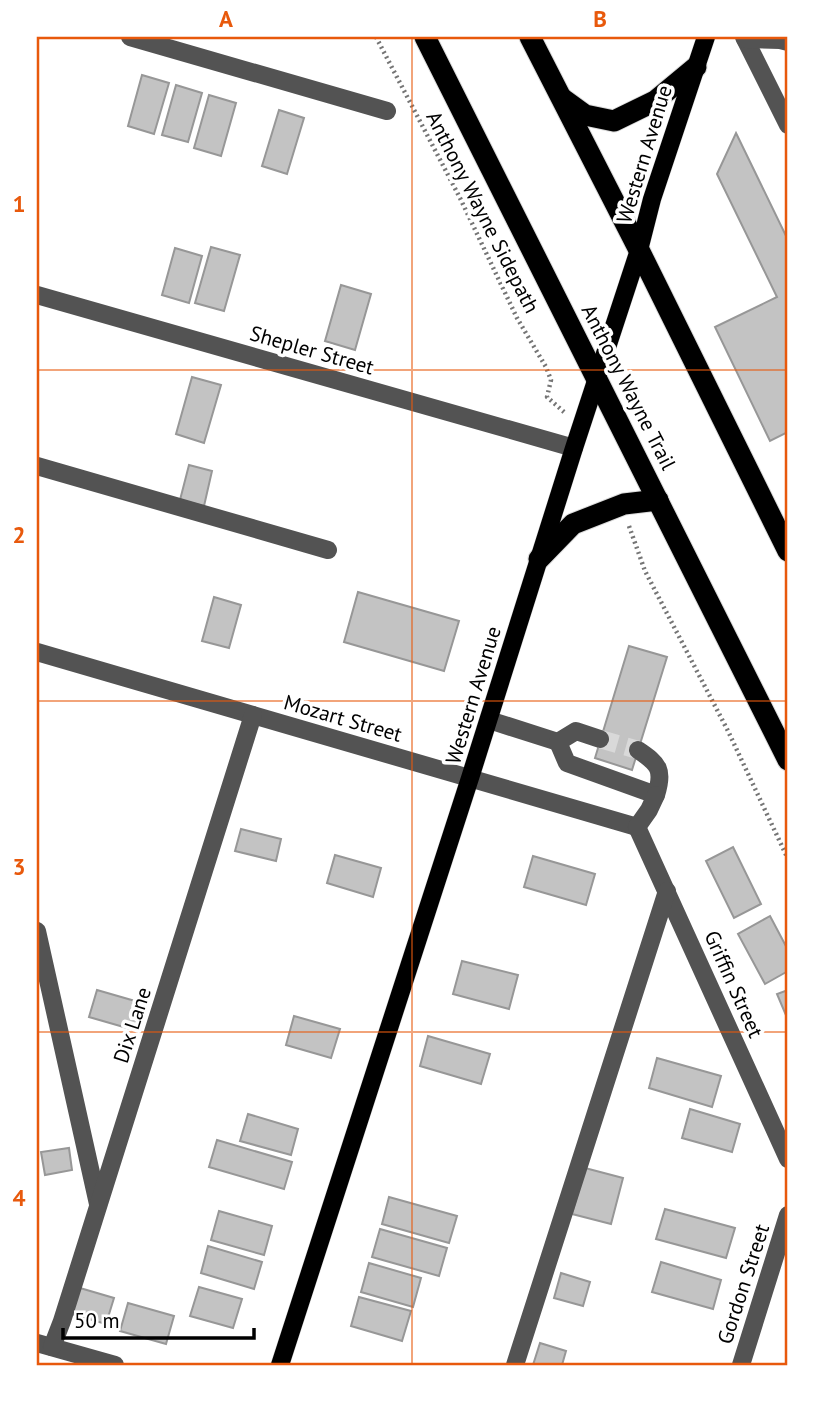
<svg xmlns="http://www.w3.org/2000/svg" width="825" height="1402" font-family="'PT Sans',sans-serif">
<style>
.building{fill:#c3c3c3;stroke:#979797;stroke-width:2}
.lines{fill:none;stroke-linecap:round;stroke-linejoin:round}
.minor-tunnel{stroke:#d9d9d9;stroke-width:18;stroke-dasharray:18 9;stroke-linecap:butt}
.major-casing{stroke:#dbdbdb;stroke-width:19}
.highway-casing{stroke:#dbdbdb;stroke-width:23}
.path{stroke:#757575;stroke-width:4.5;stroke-dasharray:2 3.5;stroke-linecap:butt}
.minor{stroke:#535353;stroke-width:18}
.major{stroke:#000;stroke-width:18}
.highway{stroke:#000;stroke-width:21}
.grid{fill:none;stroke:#e8590c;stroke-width:2;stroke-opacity:0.55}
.labels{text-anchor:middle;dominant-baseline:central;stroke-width:7;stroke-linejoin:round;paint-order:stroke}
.street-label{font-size:21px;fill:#000;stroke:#fff}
.neatline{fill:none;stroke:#e8590c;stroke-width:2.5}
.grid-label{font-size:23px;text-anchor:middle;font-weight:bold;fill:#e8590c}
</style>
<rect width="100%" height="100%" fill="#fff"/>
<g class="building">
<path d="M142,75L169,83L154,134L128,126Z"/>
<path d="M176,85L202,93L188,142L162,135Z"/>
<path d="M209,95L236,103L221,156L194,148Z"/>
<path d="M279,110L304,118L287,174L262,166Z"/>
<path d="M736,133L788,240V432L770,441L715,327L777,297L717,174Z"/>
<path d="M211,247L240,255L224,311L195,303Z"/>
<path d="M175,248L202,256L189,303L162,295Z"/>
<path d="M341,285L371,294L355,350L325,341Z"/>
<path d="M192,377L221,385L204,443L176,434Z"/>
<path d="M189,465L212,471L204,506L180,500Z"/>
<path d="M358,592L459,621L444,671L344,642Z"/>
<path d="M214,597L241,605L229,648L202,641Z"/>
<path d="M629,646L667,657L632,770L595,758Z"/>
<path d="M241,829L281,839L276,861L235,851Z"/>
<path d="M733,847L761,904L734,918L706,861Z"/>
<path d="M335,855L381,868L373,897L327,883Z"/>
<path d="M533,856L595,874L586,905L524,887Z"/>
<path d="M770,916L788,950V971L765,984L738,934Z"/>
<path d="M462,961L518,975L509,1009L453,994Z"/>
<path d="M97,990L142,1003L134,1030L89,1017Z"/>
<path d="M788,990V1020L777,994Z"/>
<path d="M294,1016L340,1029L331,1058L286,1045Z"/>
<path d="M428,1036L490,1054L481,1084L420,1066Z"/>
<path d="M657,1058L721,1076L712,1107L649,1088Z"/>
<path d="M690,1109L740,1124L732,1152L682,1138Z"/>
<path d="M248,1114L298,1129L291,1155L240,1141Z"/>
<path d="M217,1140L292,1162L284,1189L209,1167Z"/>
<path d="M69,1148L72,1170L45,1175L41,1152Z"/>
<path d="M585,1168L623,1178L611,1224L572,1214Z"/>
<path d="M389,1197L457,1216L449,1243L382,1224Z"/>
<path d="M665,1209L735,1228L726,1258L656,1239Z"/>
<path d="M219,1211L272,1226L264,1255L211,1240Z"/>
<path d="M380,1229L447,1248L439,1276L372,1257Z"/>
<path d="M208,1246L262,1262L254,1289L201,1273Z"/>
<path d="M661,1262L721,1280L713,1309L652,1292Z"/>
<path d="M369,1263L421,1278L413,1307L361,1292Z"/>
<path d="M561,1273L590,1282L583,1306L554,1298Z"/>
<path d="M199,1287L242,1299L233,1328L190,1316Z"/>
<path d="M80,1288L114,1298L106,1324L72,1314Z"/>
<path d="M359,1297L411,1311L402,1341L351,1326Z"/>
<path d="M128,1303L174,1316L166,1344L120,1331Z"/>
<path d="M540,1343L566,1351L562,1365H533Z"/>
</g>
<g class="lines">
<path class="minor-tunnel" d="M600,739L638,750"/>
<defs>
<path id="major" d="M280,1365L470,778L574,448L639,250L652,199L706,37"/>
<g id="highway">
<path d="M425,37L788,760"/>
<path d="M530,37L639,250L788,551"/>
<path d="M563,99L585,115L614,121L655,101L696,67"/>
<path d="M539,559L573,524L624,504L658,500"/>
</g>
</defs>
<use href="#major" class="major-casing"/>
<use href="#highway" class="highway-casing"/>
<g class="path">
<path d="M376,37L460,198L517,318L546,367L551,380L547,397L564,412"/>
<path d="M629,526L645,571L728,731L788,859"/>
</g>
<g class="minor">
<path d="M130,37L387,111"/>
<path d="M744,37L788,125"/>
<path d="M745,39L780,40L788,42"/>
<path d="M37,295L574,448"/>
<path d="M37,466L328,550"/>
<path d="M37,652L637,827"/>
<path d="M489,720L558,742"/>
<path d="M600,739L576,731L558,742L567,763L656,795C664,770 659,764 638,750"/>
<path d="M637,827L788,1159"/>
<path d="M637,827L649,810L656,795"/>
<path d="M37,931L98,1204"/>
<path d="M37,1343L115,1365"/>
<path d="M52,1347L62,1321L253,715"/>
<path d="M515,1365L667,891"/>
<path d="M741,1365L788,1215"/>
</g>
<use href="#major" class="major"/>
<use href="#highway" class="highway"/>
</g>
<path class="grid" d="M412,37V1365M37,370H788M37,701H788M37,1032H788"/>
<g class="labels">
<g class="street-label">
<text transform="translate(644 154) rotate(-73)">Western Avenue</text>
<text transform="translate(483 212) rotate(63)">Anthony Wayne Sidepath</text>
<text transform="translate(312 350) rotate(16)">Shepler Street</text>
<text transform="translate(629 387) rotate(63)">Anthony Wayne Trail</text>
<text transform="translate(473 695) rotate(-73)">Western Avenue</text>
<text transform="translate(343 718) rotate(16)">Mozart Street</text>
<text transform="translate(734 984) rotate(66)">Griffin Street</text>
<text transform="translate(132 1025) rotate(-72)">Dix Lane</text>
<text transform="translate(743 1284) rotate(-72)">Gordon Street</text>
</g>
</g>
<rect width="825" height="1402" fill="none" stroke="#ffffff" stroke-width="77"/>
<path d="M63 1328v10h191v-10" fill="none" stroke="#000000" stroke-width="3.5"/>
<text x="74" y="1328" font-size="21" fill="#000000" stroke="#ffffff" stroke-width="5" paint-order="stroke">50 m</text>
<rect x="38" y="38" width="748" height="1326" class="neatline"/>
<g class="grid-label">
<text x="226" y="27">A</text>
<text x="600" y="27">B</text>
<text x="19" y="212">1</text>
<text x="19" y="543">2</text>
<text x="19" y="875">3</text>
<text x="19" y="1206">4</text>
</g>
</svg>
